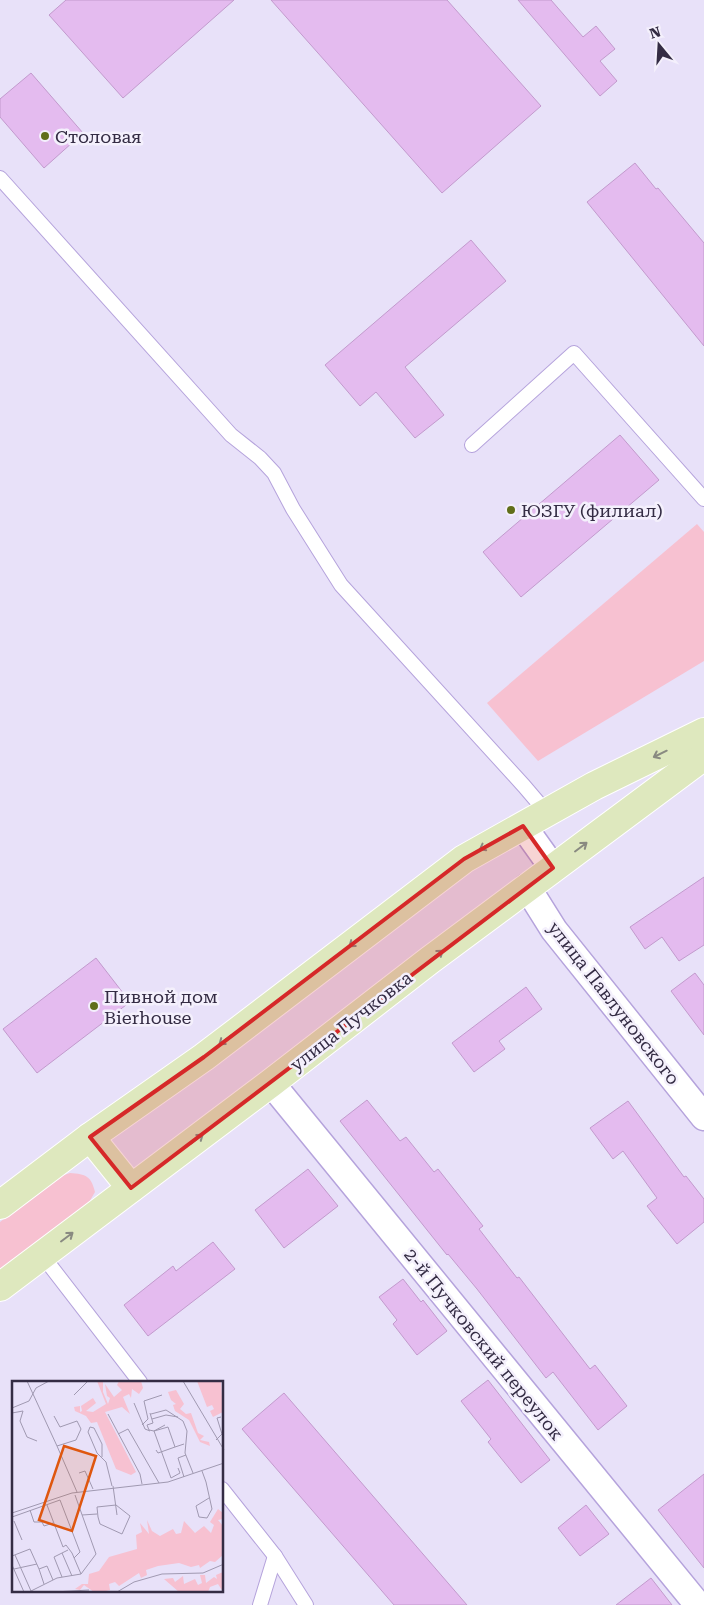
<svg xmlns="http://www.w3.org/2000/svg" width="704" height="1605" font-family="'Roboto Serif',serif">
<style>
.green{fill:#f7c1d1}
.building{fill:#e4bbef;stroke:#c29acd}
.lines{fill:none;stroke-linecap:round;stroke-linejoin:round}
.lane-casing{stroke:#b5a3dc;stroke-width:16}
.street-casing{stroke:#b5a3dc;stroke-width:29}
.primary-casing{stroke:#fff;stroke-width:30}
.lane{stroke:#fff;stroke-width:14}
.street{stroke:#fff;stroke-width:26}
.primary{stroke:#dee8be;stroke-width:28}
.oneway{stroke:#898a81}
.marked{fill:#d62828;fill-opacity:0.2;stroke:#d62828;stroke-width:4;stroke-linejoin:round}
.poi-dot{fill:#606e19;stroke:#f4f0fc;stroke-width:2}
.labels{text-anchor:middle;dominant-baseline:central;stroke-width:5;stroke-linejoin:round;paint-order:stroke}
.poi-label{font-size:18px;fill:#342c44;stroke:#f4f0fc;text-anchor:start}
.street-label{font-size:18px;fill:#342c44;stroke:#f4f0fc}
.inset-road{fill:none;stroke:#a099b1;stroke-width:1}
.view{fill:#df570f;fill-opacity:0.15;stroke:#df570f;stroke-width:2.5}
.inset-edge{fill:none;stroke:#342c44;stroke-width:2.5}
</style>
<rect width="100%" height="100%" fill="#e8e1f9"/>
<g class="green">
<path d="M697,524L704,532V661L538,761L487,703Z"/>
<path d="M70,1173C86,1174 91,1176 95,1192L88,1204L0,1270V1222L61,1176Z"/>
</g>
<g class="building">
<path d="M66,0H234L123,98L49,15Z"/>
<path d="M271,0H447L541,106L442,193Z"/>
<path d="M518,0H551L583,37L596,26L615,49L600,61L617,81L600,96Z"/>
<path d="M31,73L83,133L44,168L0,117V99Z"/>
<path d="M635,163L656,189L658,188L704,243V346L587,202Z"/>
<path d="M471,240L506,281L405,367L444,415L415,438L376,392L360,406L325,365Z"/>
<path d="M620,435L659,480L521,597L483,552Z"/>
<path d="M704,877V945L679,961L662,937L645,949L630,927Z"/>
<path d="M96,958L130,1002L37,1073L3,1029Z"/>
<path d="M695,973L704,985V1035L671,991Z"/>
<path d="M526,987L542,1009L499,1041L505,1049L474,1072L452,1043Z"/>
<path d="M367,1100L400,1141L406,1137L434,1172L438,1169L483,1226L479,1229L517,1278L519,1277L590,1369L595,1365L627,1406L598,1430L553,1372L546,1378L477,1289L448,1254L447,1255L340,1121Z"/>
<path d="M628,1101L684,1177L686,1176L704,1199V1222L677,1244L647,1206L657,1198L623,1151L613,1159L590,1128Z"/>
<path d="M308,1169L338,1206L284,1248L255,1210Z"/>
<path d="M213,1242L235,1269L148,1336L124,1305L173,1266L176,1271Z"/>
<path d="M403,1279L421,1302L423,1300L447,1331L417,1355L393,1324L397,1320L379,1297Z"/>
<path d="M488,1380L550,1460L521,1483L488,1442L491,1439L461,1401Z"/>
<path d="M284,1393L467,1605H394L242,1429Z"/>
<path d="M704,1474V1568L658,1510Z"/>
<path d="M586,1505L609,1534L580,1556L558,1528Z"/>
<path d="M651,1578L672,1605H616Z"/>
</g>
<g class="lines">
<defs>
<g id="lane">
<path d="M0,178L231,435L260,458L274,473L293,509L341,585L524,786L547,813"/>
<path d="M472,445L574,353L704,499"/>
<path d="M42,1255L140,1382"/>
<path d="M222,1489L275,1556L306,1605"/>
<path d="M260,1605L275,1556"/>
</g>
<g id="street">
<path d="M523,826L553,868"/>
<path d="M527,887L554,930L704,1117"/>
<path d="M271,1083L698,1605"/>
</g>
<g id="primary">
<path d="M90,1137L131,1188"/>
<path d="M0,1205L90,1137L204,1057L464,859L594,786L704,732"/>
<path d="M0,1287L271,1083L430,960L704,756"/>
</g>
</defs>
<use href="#lane" class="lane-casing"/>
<use href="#street" class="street-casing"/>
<use href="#primary" class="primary-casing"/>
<use href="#lane" class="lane"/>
<use href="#street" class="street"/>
<use href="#primary" class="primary"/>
</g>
<defs><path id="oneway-shaft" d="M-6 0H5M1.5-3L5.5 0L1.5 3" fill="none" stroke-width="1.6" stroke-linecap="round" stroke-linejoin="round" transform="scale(1.25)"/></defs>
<g class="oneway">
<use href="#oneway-shaft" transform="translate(660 754) rotate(154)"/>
<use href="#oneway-shaft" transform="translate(486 846) rotate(151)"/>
<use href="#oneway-shaft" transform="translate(581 847) rotate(-37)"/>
<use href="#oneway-shaft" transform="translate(355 942) rotate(143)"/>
<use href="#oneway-shaft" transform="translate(437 955) rotate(-37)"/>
<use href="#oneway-shaft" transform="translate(225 1040) rotate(143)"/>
<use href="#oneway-shaft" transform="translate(197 1139) rotate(-37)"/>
<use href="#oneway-shaft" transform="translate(67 1237) rotate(-37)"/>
</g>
<path class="marked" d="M523,826L553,868L131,1188L90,1137L204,1057L464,859Z"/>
<g class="poi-dot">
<circle cx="45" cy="136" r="5"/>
<circle cx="511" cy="510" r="5"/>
<circle cx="94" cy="1006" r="5"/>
</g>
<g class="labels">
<g class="poi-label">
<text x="55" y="136">Столовая</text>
<text x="521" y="510">ЮЗГУ (филиал)</text>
<text x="104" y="996">Пивной дом<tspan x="104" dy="21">Bierhouse</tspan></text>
</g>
<g class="street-label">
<text transform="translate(614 1003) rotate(52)">улица Павлуновского</text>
<text transform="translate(351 1021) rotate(-38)">улица Пучковка</text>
<text transform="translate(484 1344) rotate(51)">2-й Пучковский переулок</text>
</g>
</g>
<g transform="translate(12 1381)">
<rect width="211" height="211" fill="#e8e1f9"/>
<path d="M85,0H91V11L96,23L98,17L95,15L93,3L102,16L110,9L105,4L107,0H129L131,7L127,13L120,8L119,17L117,13L111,16L118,33L110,26L93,31L124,91L119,94L104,88L85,41L79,42L74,35L63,30L62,26L68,25V31L70,30L69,25L81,17L84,22L74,30L81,31L94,23ZM185,0H209L211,31L201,36L198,30L202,28L200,24L195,26ZM164,9L172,23L168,28L174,33L179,32L186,52L192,55L188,59L197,61L198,65L188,61L177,39L163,30L161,24L164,23L159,19L156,11ZM206,128L211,132V138L206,139L211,145V174L203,181L198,180L188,187L187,184L179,186L167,182L146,185L134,189L135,194L129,197L127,192L107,205L103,201L97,203L98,209L90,211H82L72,204L68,209L63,208L70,203H76L77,193L87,190L97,176L125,168L124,154L130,151L128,142L137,153L135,139L140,150L148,155L161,148L164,153L169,152L172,140L183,152L192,145L199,152L202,144L198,141ZM211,191V211L206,203L198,206L196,211H167L152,198L161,197L163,201L171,195L172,203L183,198L186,204L190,202L188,194H193L194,202L202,196L205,198L204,194Z" fill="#f7c1d1"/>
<path class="inset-road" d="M15,0L45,65M171,0L212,69M62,14L76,0M122,22L133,48L138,50M0,27L17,20L24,7L37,0M0,32L11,30L8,40L15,56L25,60M138,32L141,42L135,44L137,49L142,50L153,44M96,33L128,93L130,103M139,33L154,29L171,40L175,50L173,72L181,92M42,35L48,46L65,40L69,48L64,59L45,65L65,111M140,38L154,34L166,36M130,44L136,38L132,20L150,14M106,53L116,48L147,102M204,59L210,53L205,37L209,36M144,69L146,72L163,66M90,76V63L82,47L78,46L76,51L85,72L94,81L100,105M190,90L194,101L200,128L195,137L187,136L184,125L197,117M67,92L73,90L81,108M172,96L166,77L174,74M159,97L142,50L156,46L163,66L172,63M159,97L168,92L166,87M101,105L105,134M48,119L68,171L62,177M35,124L51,166L54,164L60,172L69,193M104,124L118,135L110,153L88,143L86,136L85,126ZM18,129L22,141H30L32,145L41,142M0,132L60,112L156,101L212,82M70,134L85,133M0,136L48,119M2,140L10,159M50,172L60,195M3,174L19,210M0,175L18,168L27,188L35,185L41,199M0,184L12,211M2,188L25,183M27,188L32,203M50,196L42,176L56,169M17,211L45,197L69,193L84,173L63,114M42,211L77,209M105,211L122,201L150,193L191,192L212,183"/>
<path class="view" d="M52,65L84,75L60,150L27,139Z"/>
<rect width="211" height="211" class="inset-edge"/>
</g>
<g transform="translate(659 45) rotate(342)" stroke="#f4f0fc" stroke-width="4" paint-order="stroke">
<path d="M0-4L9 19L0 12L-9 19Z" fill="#342c44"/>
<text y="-8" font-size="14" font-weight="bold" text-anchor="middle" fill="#342c44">N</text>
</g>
</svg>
